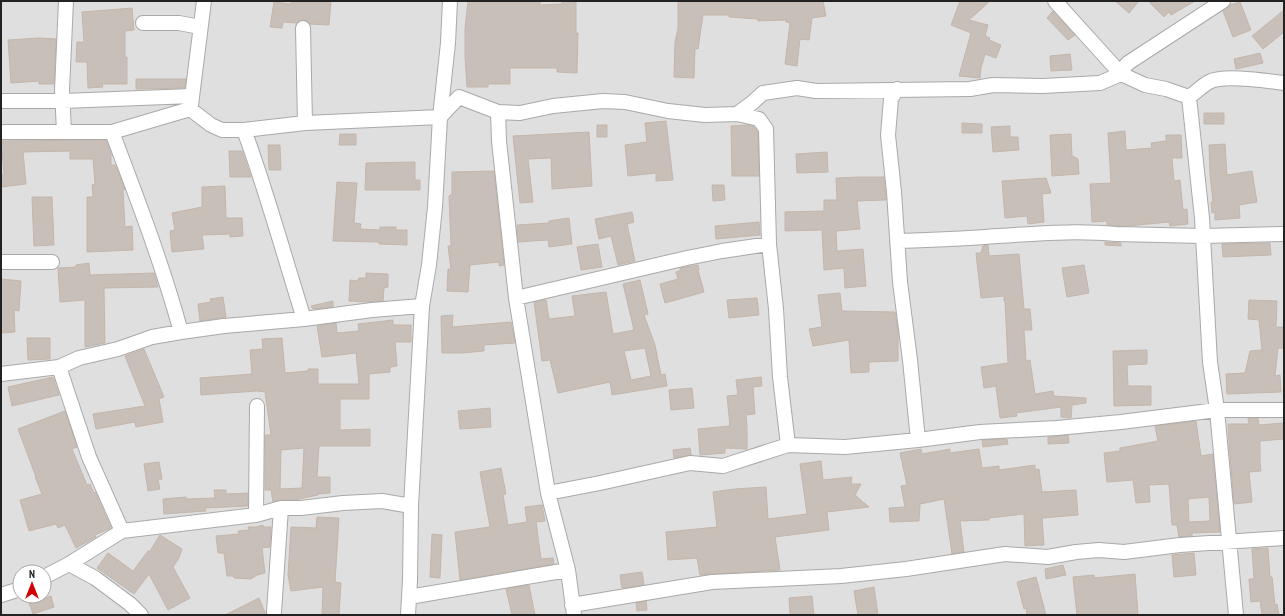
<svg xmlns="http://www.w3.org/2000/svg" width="1285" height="616" font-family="'PT Sans Narrow',sans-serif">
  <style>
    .residential { fill: #e0dfdf; fill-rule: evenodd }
    .building { fill: #c7bfb8; stroke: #c4b6ab; fill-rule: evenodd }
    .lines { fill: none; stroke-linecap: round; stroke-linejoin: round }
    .minor-casing { stroke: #a9a9a9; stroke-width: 16 }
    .minor { stroke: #fff; stroke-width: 14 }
  </style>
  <rect width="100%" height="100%" fill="#f2efe9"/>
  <path class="residential" d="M1,1H1284V615H1ZM20,572H44V596H20Z"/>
  <path class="building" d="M291,1H331L329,25L310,24L307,21L303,20L299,21L296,23L283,22L282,28L270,27L274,2L291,4Z
    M468,1H540V5L562,4V1H576V33H578L577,73L557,72V68H510V84H488V87H467L465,56V29Z
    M678,1H823L826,16L812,18L809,40L800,39L797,66L785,64L790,23L786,22V20L758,21V19L729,17V15H703L698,49L695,48L694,78L674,77L675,42L678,28Z
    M960,1H990L969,20L988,25L985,36L990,38L989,40L1001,45L996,58L985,54L981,68L980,78L959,76L971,33L951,25Z
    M1115,1H1139L1129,13Z
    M1148,1H1195L1171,15L1169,12L1164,17Z
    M1240,2L1251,30L1233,37L1223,11L1230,5Z
    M132,8L134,30L125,31V57H127V84H102L103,87L88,88L87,62H76L77,42H84L82,12Z
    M1284,10V32L1263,49L1252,36Z
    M1053,11L1075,35L1068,40L1047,18Z
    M39,38L56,39L54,84H39V81L11,83L8,40Z
    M1260,53L1263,63L1236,69L1234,59Z
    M1070,54L1072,70L1051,71L1050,56Z
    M136,79H186L185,88L136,89Z
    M1204,113H1224V124H1204Z
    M666,121L673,180L656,181V173L628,176L625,145L647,142L645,123Z
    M962,123L982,124V133H962Z
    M597,125H607V137H597Z
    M748,125L754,127L758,132L759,176H732L731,126Z
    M1010,126V137H1018L1019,150L993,152L991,127Z
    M1125,131L1126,150L1152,148L1151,143L1166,141V135H1181L1182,158H1172L1174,181L1180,180L1183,210L1187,209L1188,224L1170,226L1169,222L1127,226H1116L1107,225V221L1092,222L1090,184L1111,183L1108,133Z
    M589,132L592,186L552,189L551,158L528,159L533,202L520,203L513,136Z
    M340,134H356V145H339Z
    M1071,134L1072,156L1078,159L1079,174L1052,176L1050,135Z
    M106,140L111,153V165H115L125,189L123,190L125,227L132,226L133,250L87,252V197H93L92,185L95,184L93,159H70V151L23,152L26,184L1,187V175L4,174L2,152H1V141Z
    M1225,144L1227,175L1252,171L1257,202L1239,205L1240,218L1215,220V212L1212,213L1211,202H1213L1210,175L1209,145Z
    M268,145H280L281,170H269Z
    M229,151H242L251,177H230Z
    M827,152L828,172L797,173L796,154Z
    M415,162V180H420V190H365L366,163Z
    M494,171L504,265L499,266V262L470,265L468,292L447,291L448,269H451L448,246H451L449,196L452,194V172Z
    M860,177H884L886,200L857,201L860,229L836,231L837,251L863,249L866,286L845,288L844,268L824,270L822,230L785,231V212L824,211V200H837L836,178Z
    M1046,178L1051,193L1042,194L1044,222L1028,224L1027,216L1005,218L1002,181Z
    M337,182L357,183L354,223L361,224L360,229L380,230V227H396V230H407V245L379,244V242L333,241Z
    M712,185H724L725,200L713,201Z
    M225,186L226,218H242L243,236L230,237V234L202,235L204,249L172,252L170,231L175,230L172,213L202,207V187Z
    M32,197H52L54,245L34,246Z
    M632,212L634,222L627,224L635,261L618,265L611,236L599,239L595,219Z
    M569,218L572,244L549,247L548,240L518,242L517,225L549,223V221Z
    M759,222L760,235L716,239L715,226Z
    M1105,242L1121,243V246L1105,245Z
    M1270,243L1271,255L1223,257L1222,244Z
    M598,244L602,267L581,270L577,247Z
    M988,245L989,256L1019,254L1024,309H1030L1032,330H1024L1026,361L1030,360L1035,394L1053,391L1054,396L1086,398V403L1072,405L1071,418L1061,417V407L1016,413L1017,416L1000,418L996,386L984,388L981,367L1008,363L1005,301H1004V296L981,298L976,253H981L983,246Z
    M89,263L90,275L154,273L158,287L104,288L105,343L85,347V300L60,302L58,268L76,267V265Z
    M698,265L699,270H698L704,292L665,303L660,284L678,279L676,272L680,271V268Z
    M1084,265L1089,293L1067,297L1062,268Z
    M366,273L388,274V287L384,288L383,301L369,302L349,301L350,280L357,281L359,278H366Z
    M1,279L21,281L19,311L14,310L15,332L1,333Z
    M640,280L648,314L644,315L655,345L661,375L665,374L667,386L612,395L610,382L558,393L550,360L542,361L534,302L546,300L549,319L575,316L572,296L606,292L613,334L634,330L623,284ZM645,348L651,376L631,380L624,351Z
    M840,293L842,311L895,312L898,331V361L869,362V372L851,373L849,340L813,346L809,329L822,327L818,295Z
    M223,297L226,317L200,321L198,304L211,302L210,299Z
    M757,298L759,315L729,318L727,300Z
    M1249,300L1277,301L1276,327H1284V348H1278L1275,376L1280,375L1281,392L1227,394L1226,374L1245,373L1250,351L1262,350L1259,320L1248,319Z
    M333,301V307L313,309L311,306Z
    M453,315L452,327L511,322L515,343L484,345V351L462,353H442L441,316Z
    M393,320V325H411V342H395L397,366L390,367V372L369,374V399H340V430L370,429V446H319L317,477H330V493L318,494V495L294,500H281L273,502L271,490H265V435H271L265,392L257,391L201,395L200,378L252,374L250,350L263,349L262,339L282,338L285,373L308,371V369H318V384H359L356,353L322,357L317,326L336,323L337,333L359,331L358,324ZM304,448L302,488L280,489L281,450Z
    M27,338H50V359L28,360Z
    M144,349L164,397L159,399L163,422L136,427L135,422L96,429L93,414L145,406L125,356Z
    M1147,350V364L1127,365L1128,386H1151V405L1114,406L1113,351Z
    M53,377L59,395L12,406L8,387Z
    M761,377L762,386L753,387L755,414L746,415L747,427V449L725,448V453L700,455L698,429L730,426L727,396L738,395L736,380Z
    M692,388L694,408L671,410L669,390Z
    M490,408L491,427L460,429L458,411Z
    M65,411L77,447L72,449L87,485L90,484L94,493L95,492L111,528L95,535L96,537L76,548L65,525L58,528L56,524L29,531L20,500L42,494L35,477H36L18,429Z
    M1248,418H1258L1259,425L1284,423V439L1260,441V462L1261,471L1249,472L1252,502L1234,504L1229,443L1228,424H1249Z
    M1196,421L1201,456L1213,454L1220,532L1192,533V536L1179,537L1177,525H1172L1169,484L1149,485L1150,502L1136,503L1133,480L1107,482L1104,453L1120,451V448L1158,441L1155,426ZM1209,497L1210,521L1189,522L1188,499Z
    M1068,435L1069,443L1048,444V437Z
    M1007,439L1008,444L983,447L982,440Z
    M690,448L691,455L674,458L673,450Z
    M921,449L922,454L950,449V453L979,449L982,468L999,466V470L1035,465V470L1039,469L1042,492L1076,490L1078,515L1042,518L1044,545L1025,546L1024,514L989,518V520L960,521L964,552L952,554L944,499L920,504L919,521L890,522L889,508L905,507L901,486L907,485L900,453Z
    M821,461L823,480L852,477L851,484H861L855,495L869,507L827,512L829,530L775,537L780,570L712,574L700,575L697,558L668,560L666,532L717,527L713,492L734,489L766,487L768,519L807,514L800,464Z
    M159,462L162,479L158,480L160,489L148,491L144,464Z
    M501,468L506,494L503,495L508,525L527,522L525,507L542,505L545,521L536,522L541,559L553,558L554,564L460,580L455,532L490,527L480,472Z
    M214,490H226V494L248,493V506L205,508L206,511L164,514L163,499L186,497L187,499L215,498Z
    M317,517L339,518L335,582L341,583L339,615H322L323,587L291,591L288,575L291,527L316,528Z
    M263,525V527H271L270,547L262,548L265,573L257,575L251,579L234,578L233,576H227L224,553H218L216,536L239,534L238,531L249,530L248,527H256Z
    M432,534L442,535L440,578L430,577Z
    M160,535L182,549L179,558L173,567L190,598L168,610L149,574L134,594L97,568L108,553L133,571L148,551H150Z
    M1268,548L1270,577H1272L1275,605L1277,604L1279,615H1262L1260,601L1251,602L1249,579H1254L1252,549Z
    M1194,553L1196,575L1174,577L1172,555Z
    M1063,565L1066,575L1046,579L1045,569Z
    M642,572L644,585L622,588L620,575Z
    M1135,574L1138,615H1077L1073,577L1094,575V578Z
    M1036,577L1046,615H1027L1026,608L1024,609L1017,582Z
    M529,585L535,615H512L506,589Z
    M874,587L878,615H858L854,591Z
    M51,596L54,607L33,614L29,603Z
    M812,596L814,615H790L789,598Z
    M259,598L266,615H225Z
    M646,601L647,610L637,611L636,603Z"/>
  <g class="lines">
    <defs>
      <path id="minor" d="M1055,1L1121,74L1122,70L1128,63L1223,1
        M143,23H179L200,27
        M303,28L305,123
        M897,89L891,99L888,135L894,192L900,282L910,360L918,440
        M1189,97L1202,218L1210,362L1217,410L1236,615
        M1189,97C1196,92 1202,86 1209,82C1223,74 1267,81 1284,83
        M1,101H63L192,96
        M191,105L204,1
        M498,112L520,113L553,106L603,101L625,102L668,111L705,115L737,114L759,119L766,129L769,244L776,309L780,377L788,445
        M737,114L752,103L763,93L797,88L816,91L970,89L993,85L1043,86L1100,83L1121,74L1145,85L1166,89L1189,97
        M244,130C267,192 284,256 304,319
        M1,132H112L190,109L211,125L222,130H244L305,123L440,117L459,97L498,112L499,141L516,298L548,493L568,570L574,615
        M64,132L62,90L66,1
        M112,132C137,198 162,263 181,332
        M897,241C926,240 956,239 985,237C1028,234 1073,230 1116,234L1203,236L1284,234
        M1,262H52
        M516,298L687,258L722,251L769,244
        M59,367L89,457L122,531
        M1,374L59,367L79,358L118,349L152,337L181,332L224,326L304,319L372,310L422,306
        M548,493L600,483L690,463L723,466L788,445L845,447L918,440L980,432L1057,428L1121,422L1217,410H1284
        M256,515L257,406
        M69,564L122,531L256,515L281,508H301L343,503L382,501L411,506
        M44,577L69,564L95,578L130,604L141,615
        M1,595L20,589
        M409,597L568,570
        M572,605L712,582L841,576L906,569L1005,554L1048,557L1076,552L1099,550L1124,552L1180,545L1284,538
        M274,612L281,508
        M408,615L410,580L411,506L422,306L429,265L435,207L440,117L448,43L450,1"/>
    </defs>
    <use href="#minor" class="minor-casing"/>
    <use href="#minor" class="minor"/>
  </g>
  <rect width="1285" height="616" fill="none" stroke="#222222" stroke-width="4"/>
  <g transform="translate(32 584)"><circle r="19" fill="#ffffff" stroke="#a7a7a7"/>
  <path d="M0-3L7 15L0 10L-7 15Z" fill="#d40000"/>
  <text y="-6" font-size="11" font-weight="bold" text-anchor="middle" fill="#222222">N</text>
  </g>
</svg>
